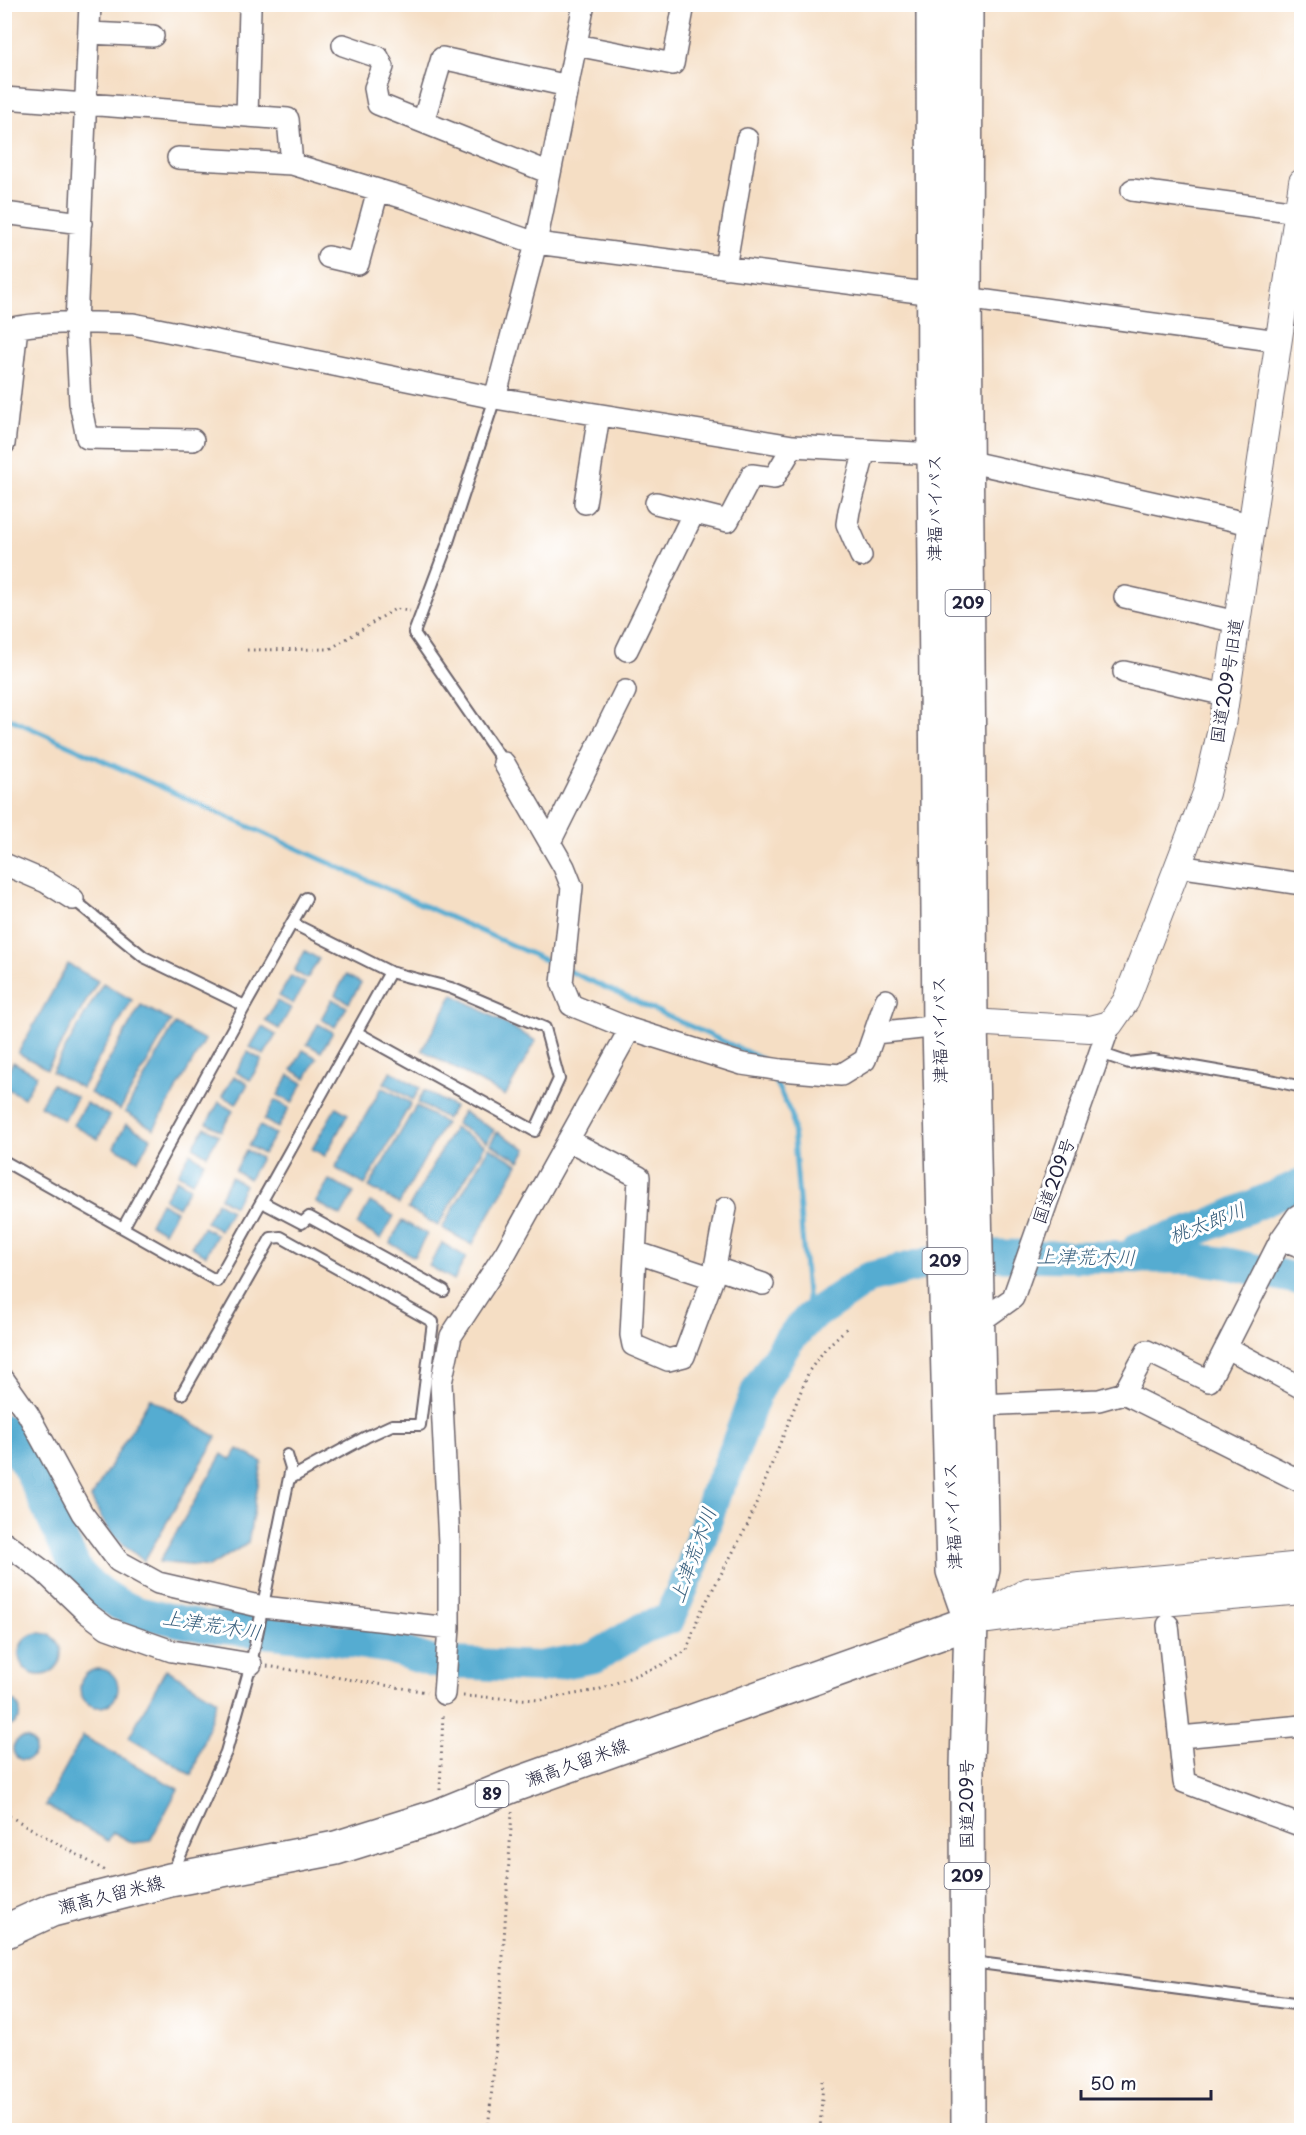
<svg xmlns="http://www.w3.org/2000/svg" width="1306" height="2135" font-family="'Playpen Sans','Klee One',sans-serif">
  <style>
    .water { fill: #55acd1; stroke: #3c6786; stroke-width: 1.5 }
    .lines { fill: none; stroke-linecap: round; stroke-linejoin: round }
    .stream { stroke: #55acd1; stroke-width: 5 }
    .river { stroke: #55acd1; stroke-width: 32 }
    .service-casing { stroke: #6c646b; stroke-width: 14 }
    .minor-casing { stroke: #6c646b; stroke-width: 24 }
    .tertiary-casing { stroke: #6c646b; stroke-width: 28 }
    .primary-casing { stroke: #6c646b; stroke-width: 36 }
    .trunk-casing { stroke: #6c646b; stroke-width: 36 }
    .path { stroke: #6c646b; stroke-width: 3; stroke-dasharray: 1.5 4.5; stroke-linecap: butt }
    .service { stroke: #fff; stroke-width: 10 }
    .minor { stroke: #fff; stroke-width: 21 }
    .tertiary { stroke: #fff; stroke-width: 26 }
    .primary { stroke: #fff; stroke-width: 33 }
    .trunk { stroke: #fff; stroke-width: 33 }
    .labels { text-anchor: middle; stroke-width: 6; stroke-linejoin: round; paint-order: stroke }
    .shield { fill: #fff; stroke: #646476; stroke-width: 1.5 }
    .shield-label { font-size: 16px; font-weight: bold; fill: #22223b }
    .street-label { font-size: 18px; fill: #22223b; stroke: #fff }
    .water-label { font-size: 20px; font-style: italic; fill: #39607e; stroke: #fff }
  </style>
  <rect width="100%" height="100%" fill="#fff"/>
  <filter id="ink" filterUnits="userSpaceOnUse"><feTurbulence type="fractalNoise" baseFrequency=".0167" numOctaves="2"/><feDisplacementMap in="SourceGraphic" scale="12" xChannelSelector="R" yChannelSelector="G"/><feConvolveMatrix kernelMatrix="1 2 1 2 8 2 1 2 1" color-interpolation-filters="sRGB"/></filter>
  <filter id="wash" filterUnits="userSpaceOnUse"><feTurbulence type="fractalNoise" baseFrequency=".008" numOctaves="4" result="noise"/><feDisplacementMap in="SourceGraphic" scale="24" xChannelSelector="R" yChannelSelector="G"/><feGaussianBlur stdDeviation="1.35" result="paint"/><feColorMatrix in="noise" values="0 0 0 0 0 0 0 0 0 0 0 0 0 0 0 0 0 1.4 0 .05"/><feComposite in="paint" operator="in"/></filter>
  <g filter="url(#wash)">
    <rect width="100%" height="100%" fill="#f5dec4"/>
    <path class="water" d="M305,951L319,959L307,979L294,971Z
      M68,964L98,981L47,1069L18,1053Z
      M346,975L361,983L349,1003L335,995Z
      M291,976L305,983L293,1004L279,996Z
      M103,983L132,1000L82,1088L52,1072Z
      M453,994L536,1041L505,1096L422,1050Z
      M332,999L347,1007L335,1027L321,1019Z
      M277,1001L291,1008L279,1029L265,1021Z
      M141,1005L171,1021L120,1110L90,1093Z
      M175,1024L205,1040L154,1129L125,1112Z
      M318,1024L333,1032L321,1052L307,1044Z
      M262,1027L276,1035L264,1055L250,1047Z
      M303,1050L317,1058L306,1078L292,1070Z
      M248,1052L262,1060L250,1080L236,1072Z
      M13,1062L37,1075L24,1098L5,1087V1076Z
      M391,1071L420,1088L413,1100L384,1083Z
      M289,1075L303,1083L292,1103L278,1095Z
      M234,1076L248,1084L236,1104L222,1096Z
      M52,1084L77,1097L64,1120L40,1106Z
      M382,1087L411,1103L365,1185L335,1168Z
      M424,1090L454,1107L447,1119L418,1103Z
      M275,1100L289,1108L278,1128L264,1120Z
      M219,1102L233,1111L221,1131L207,1123Z
      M86,1103L110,1116L98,1139L73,1125Z
      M416,1106L445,1123L399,1204L369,1187Z
      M336,1107L348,1114L325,1156L312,1149Z
      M463,1112L494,1130L487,1142L456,1124Z
      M126,1124L151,1138L138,1160L114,1147Z
      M260,1126L275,1134L263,1154L249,1146Z
      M205,1127L219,1135L207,1155L193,1147Z
      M454,1128L485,1145L438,1226L408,1209Z
      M497,1132L527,1149L520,1161L490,1144Z
      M489,1147L518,1164L472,1245L442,1228Z
      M246,1150L261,1158L249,1179L235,1171Z
      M190,1153L204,1162L192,1182L178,1174Z
      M231,1177L245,1185L234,1206L220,1198Z
      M176,1179L190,1187L178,1207L164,1199Z
      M329,1180L354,1193L341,1216L316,1202Z
      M217,1202L231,1210L220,1230L206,1222Z
      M370,1202L394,1216L381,1239L357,1225Z
      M161,1203L176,1211L164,1232L150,1224Z
      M402,1221L427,1234L414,1257L390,1243Z
      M203,1227L217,1235L206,1255L191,1247Z
      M442,1243L466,1257L454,1280L429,1266Z
      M150,1398L217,1437L144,1561L117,1539L106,1526L91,1498Z
      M238,1449L262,1462L248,1543L209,1567L159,1562L222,1454L231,1460Z
      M19 1654a21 21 0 1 1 42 0a21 21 0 1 1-42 0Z
      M80 1688a19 19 0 1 1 38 0a19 19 0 1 1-38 0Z
      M166,1669L217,1700L192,1775L129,1737Z
      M5,1699L16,1702L20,1710L19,1719L13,1725L5,1727Z
      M83,1736L178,1789L150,1841L133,1843L113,1832L108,1841L45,1805Z
      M13 1749a11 11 0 1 1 22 0a11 11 0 1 1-22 0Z"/>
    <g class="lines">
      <path class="stream" d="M4,716L558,966
        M569,971L760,1058
        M772,1075L792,1116L809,1318"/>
      <path class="river" d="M1138,1248L1202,1228L1302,1184
        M4,1430L28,1467L77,1571L91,1586L120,1605L140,1613L203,1626L331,1639L390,1648L433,1662L539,1667L595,1657L643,1628L669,1619L690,1572L716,1491L725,1475L757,1390L788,1341L809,1318L868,1278L961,1255L1189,1258L1226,1263L1302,1280"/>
    </g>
  </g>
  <g filter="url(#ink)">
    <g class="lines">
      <defs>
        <path id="service" d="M495,398L447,545L414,633L504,763
          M73,899L144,957L245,1006L123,1228
          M292,923L390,972L451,988L545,1028L559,1079L535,1131L356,1032
          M245,1006L306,898
          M1100,1053L1129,1063L1153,1060L1275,1081L1302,1087
          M4,1161L217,1281L390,972
          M262,1202L302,1223L309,1217L444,1291
          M182,1394L271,1238L281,1237L433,1322L420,1425H392L366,1437L289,1479
          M172,1874L226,1752L251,1664L291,1468L287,1455
          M972,1962L1302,2005"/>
        <path id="minor" d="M90,4L76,323L80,403L87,438L193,440
          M89,33L153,36
          M343,45L378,57L383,67L375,88L378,104L550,173
          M576,45L673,64L684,4
          M4,98L288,119L292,164L408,199L536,243L934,294
          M247,116L250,9
          M423,122L442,58L568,86
          M178,158L292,164
          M1132,190L1297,212
          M4,213L81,223
          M328,257L358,264L378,190
          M725,268L747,139
          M965,298L1279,341
          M4,330C46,320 91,323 133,324L495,398L793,446L934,454L1251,524
          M495,398L536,243L584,4
          M4,444L17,327
          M585,503L599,415
          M656,503L728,521L752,475L774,478L793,446
          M861,556L847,524L849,511L865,450
          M1125,597L1237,622
          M627,650L694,512
          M1124,672L1226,695
          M504,763L564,867L572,887L562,983L571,1005L630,1029L742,1064L781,1070L841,1075L865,1060L886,1000
          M550,842L625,691
          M4,864L46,882L73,899
          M1177,866L1302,884
          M875,1033L949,1025
          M568,1140L639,1177L631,1335L633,1345L668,1360L684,1356L713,1278L635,1252
          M1302,1213L1297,1216L1281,1239L1302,1247
          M715,1268L763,1284
          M713,1278L726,1208
          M978,1323L1013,1298L1110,1024
          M1226,1347L1302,1388
          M4,1380L28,1414L82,1513L118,1561L158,1583L263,1607L449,1628V1543L441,1383L451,1336L506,1252L630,1029
          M1124,1393L1147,1351L1209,1381L1281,1239
          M980,1405L1099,1400L1124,1393L1302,1482
          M4,1542L43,1571L87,1613L107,1628L172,1651L251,1664
          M1168,1625L1184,1782L1302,1826
          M444,1694L449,1628
          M1180,1737L1302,1726"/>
        <path id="tertiary" d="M971,1022L1090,1029L1110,1024L1126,1001L1206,793L1222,725L1302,182
          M988,1620L1034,1614L1302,1591
          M971,1622L1028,1591L1302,1565"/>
        <path id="primary" d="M4,1932L52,1910L170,1880L336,1848L438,1816L514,1785L971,1622"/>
        <path id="trunk" d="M933,4L934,454L939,1027L953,1571L971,1622
          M966,4L965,298L971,1022L983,1569L971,1622L967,1766L968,2130"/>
      </defs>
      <use href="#service" class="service-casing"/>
      <use href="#minor" class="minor-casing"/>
      <use href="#tertiary" class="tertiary-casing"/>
      <use href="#primary" class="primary-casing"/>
      <use href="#trunk" class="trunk-casing"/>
      <path class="path" d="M247,650L330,649L395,609L410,611
        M267,1666L427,1692
        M463,1696L539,1700L598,1690L667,1663L687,1650L699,1615L747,1526L809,1371L826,1348L848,1327
        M440,1790L443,1713
        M4,1813L104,1870
        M488,2130L500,2004L512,1812
        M820,2130L823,2081"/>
      <use href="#service" class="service"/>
      <use href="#minor" class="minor"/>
      <use href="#tertiary" class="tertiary"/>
      <use href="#primary" class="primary"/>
      <use href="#trunk" class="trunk"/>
    </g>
  </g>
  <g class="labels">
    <g class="shield">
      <rect x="945.5" y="590" width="45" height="26" rx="4.5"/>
      <rect x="922.5" y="1248" width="45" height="26" rx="4.5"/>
      <rect x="475.5" y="1781" width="33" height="26" rx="4.5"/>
      <rect x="944.5" y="1863" width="45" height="26" rx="4.5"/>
    </g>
    <g class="shield-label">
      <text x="968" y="609">209</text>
      <text x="945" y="1267">209</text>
      <text x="492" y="1800">89</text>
      <text x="967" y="1882">209</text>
    </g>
    <g class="street-label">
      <text transform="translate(935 508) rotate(-90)" y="6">津福バイパス</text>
      <text transform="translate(1227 681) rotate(-81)" y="6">国道209号旧道</text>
      <text transform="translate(940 1030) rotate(-91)" y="6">津福バイパス</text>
      <text transform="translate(1054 1181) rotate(-70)" y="6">国道209号</text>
      <text transform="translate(953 1516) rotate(-93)" y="6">津福バイパス</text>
      <text transform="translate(577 1763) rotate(-20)" y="6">瀬高久留米線</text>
      <text transform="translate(967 1804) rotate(-90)" y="6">国道209号</text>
      <text transform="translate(111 1895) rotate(-14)" y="6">瀬高久留米線</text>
    </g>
    <g class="water-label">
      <text transform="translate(1207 1223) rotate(-21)" y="7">桃太郎川</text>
      <text transform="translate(1086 1257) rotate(1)" y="7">上津荒木川</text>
      <text transform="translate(693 1555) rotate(-70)" y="7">上津荒木川</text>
      <text transform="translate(212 1625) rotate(9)" y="7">上津荒木川</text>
    </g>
  </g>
  <rect width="1306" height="2135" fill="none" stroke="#fff" stroke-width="24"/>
  <path d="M1081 2090v9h130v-9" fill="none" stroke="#22223b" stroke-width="3"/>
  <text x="1090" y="2090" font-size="18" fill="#22223b" stroke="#ffffff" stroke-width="4.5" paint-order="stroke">50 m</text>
</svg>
